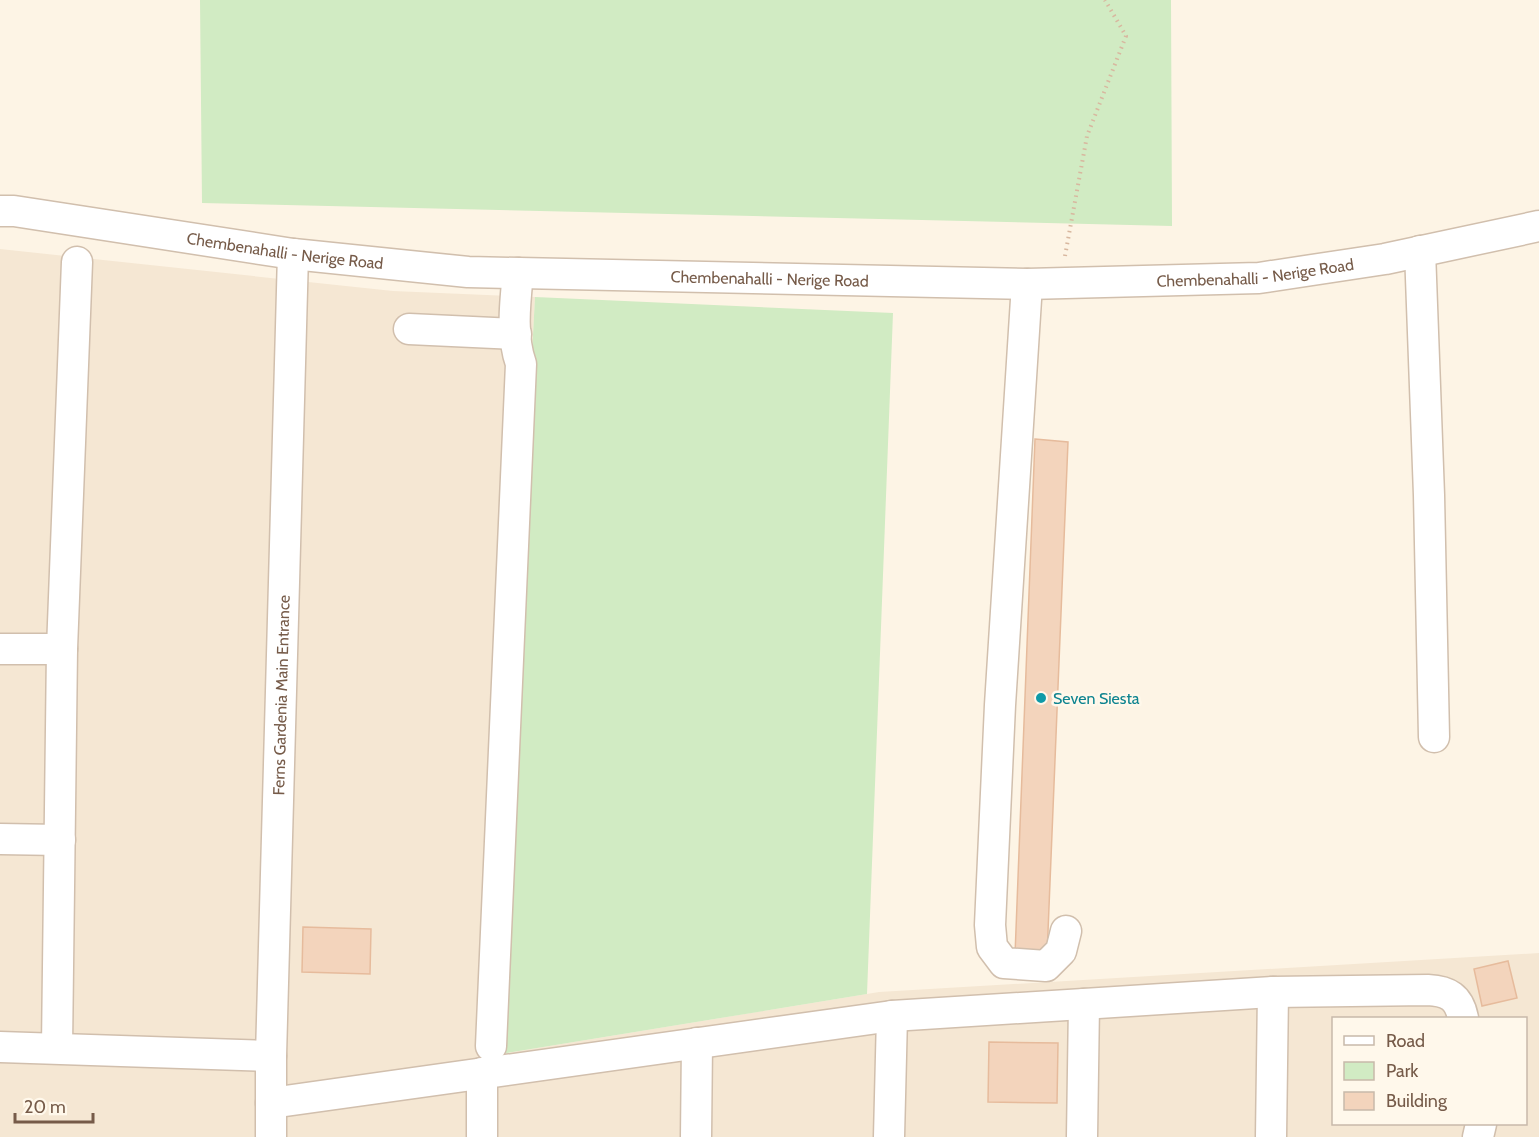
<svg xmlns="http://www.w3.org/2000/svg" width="1539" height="1137" font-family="Cabin,sans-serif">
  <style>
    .residential { fill: #f5e7d3; fill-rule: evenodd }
    .green { fill: #d1ebc3 }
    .building { fill: #f3d4bc; stroke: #e6bb9c; stroke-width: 1.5 }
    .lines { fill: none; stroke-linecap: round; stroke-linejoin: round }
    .minor-casing { stroke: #d1bfad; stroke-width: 33 }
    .path { stroke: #d8b79f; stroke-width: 4; stroke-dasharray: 1.5 4.5; stroke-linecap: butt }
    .minor { stroke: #fff; stroke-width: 30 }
    .culture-dot { fill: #0f9aa8; stroke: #fff8eb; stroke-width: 2 }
    .labels { text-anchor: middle; stroke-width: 5; stroke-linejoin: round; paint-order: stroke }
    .street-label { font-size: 16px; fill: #765b49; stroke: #fff8eb }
    .culture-label { font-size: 16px; fill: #0d838f; stroke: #fff8eb; text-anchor: start }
  </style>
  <rect width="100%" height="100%" fill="#fdf4e5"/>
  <path class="residential" d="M0,249L393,291L535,297L495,1055L879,992L1539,953V1137H0ZM1334,1018H1526V1124H1334Z"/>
  <path class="green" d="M200,0H1171L1172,226L202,203Z
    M535,297L893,313L867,994L495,1055Z"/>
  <path class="building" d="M1035,439L1068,442L1047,956L1015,955Z
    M303,927L371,929L370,974L302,972Z
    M1508,961L1517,998L1482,1006L1474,969Z
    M989,1042L1058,1043L1057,1103L988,1102Z"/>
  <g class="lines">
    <defs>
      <g id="minor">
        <path id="s1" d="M0,211H14L293,254L468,272L1027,284L1259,278L1385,259L1539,226"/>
        <path d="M1420,251L1429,495L1434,737"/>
        <path d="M1027,284L1000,705L990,925L992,947L1004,963L1046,966L1061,951L1066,931"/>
        <path d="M409,329L516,334"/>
        <path d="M0,649H62"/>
        <path d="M0,839L60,840"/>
        <path d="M491,1046L521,364C511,336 515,303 518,273"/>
        <path d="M0,1047L271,1056"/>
        <path d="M57,1047L62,649L77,262"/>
        <path d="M271,1103L892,1016L1273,992L1428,990C1448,991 1459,997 1463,1018"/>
        <path id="s2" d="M271,1137V1056L293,254"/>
        <path d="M482,1137V1073"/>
        <path d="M696,1137L697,1043"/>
        <path d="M889,1137L892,1016"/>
        <path d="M1082,1137L1084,1004"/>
        <path d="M1271,1137L1273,992"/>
        <path d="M1478,1137L1481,1124"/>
      </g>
    </defs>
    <use href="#minor" class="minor-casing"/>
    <path class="path" d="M1065,256L1087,136L1126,36L1105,0"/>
    <use href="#minor" class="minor"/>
  </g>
  <circle class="culture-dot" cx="1041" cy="698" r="6"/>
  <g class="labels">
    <g class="street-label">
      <text dy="6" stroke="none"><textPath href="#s1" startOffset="288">Chembenahalli - Nerige Road</textPath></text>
      <text dy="6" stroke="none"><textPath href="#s1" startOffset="1260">Chembenahalli - Nerige Road</textPath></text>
      <text dy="6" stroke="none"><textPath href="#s1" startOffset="774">Chembenahalli - Nerige Road</textPath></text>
      <text dy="6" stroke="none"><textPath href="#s2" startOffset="442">Ferns Gardenia Main Entrance</textPath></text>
    </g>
    <g class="culture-label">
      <text x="1053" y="704">Seven Siesta</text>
    </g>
  </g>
  <rect x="1332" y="1017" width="195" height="108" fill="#fff8eb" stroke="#c8b9aa" stroke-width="1.5"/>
  <rect x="1344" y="1036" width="30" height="9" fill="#ffffff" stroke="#c8b9aa" stroke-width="1.5"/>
  <text x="1386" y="1047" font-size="18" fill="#765b49">Road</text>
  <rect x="1344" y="1062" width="30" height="18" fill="#d1ebc3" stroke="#c8b9aa" stroke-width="1.5"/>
  <text x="1386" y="1077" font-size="18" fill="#765b49">Park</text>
  <rect x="1344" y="1092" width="30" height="18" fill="#f3d4bc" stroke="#c8b9aa" stroke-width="1.5"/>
  <text x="1386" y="1107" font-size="18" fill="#765b49">Building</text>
  <path d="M15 1113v9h78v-9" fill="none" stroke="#765b49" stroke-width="3"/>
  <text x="24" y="1113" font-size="18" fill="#765b49" stroke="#fff8eb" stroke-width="4.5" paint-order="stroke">20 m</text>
</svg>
